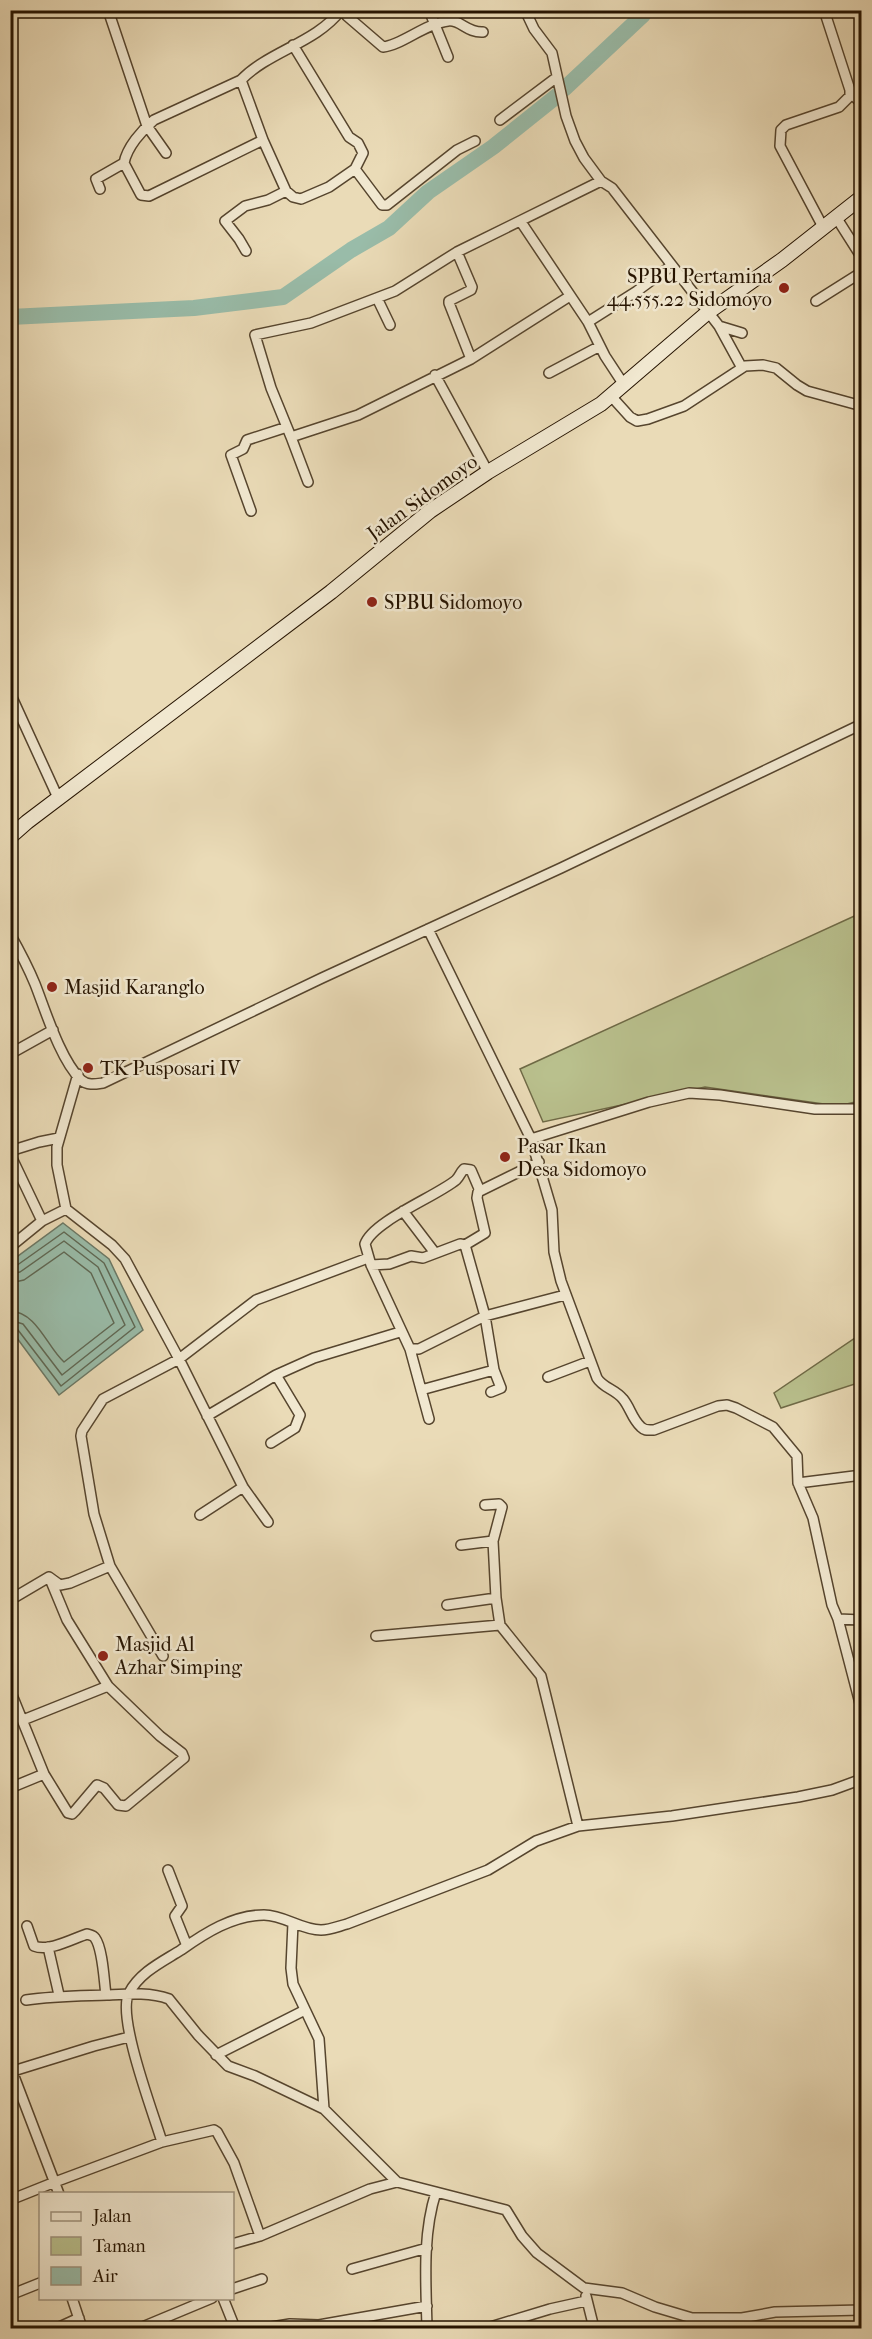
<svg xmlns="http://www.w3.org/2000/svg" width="872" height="2339" font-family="'IM FELL French Canon',serif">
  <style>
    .green { fill: #b9c08d; stroke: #6f6a46; stroke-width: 1.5 }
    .water { fill: #99bca9; stroke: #6b7865; stroke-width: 1.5 }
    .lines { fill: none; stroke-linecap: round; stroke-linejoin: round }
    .shore { stroke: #5f6854; stroke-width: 1.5 }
    .river { stroke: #99bca9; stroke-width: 16 }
    .minor-casing { stroke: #56452e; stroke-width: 12 }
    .secondary-casing { stroke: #251300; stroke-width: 16 }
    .minor { stroke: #f1e8d0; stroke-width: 9 }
    .secondary { stroke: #f1e8d0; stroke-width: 14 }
    .poi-dot { fill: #8f2418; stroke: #f1e8d0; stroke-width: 2 }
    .labels { text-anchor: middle; stroke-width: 5; stroke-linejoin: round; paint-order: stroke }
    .poi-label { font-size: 20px; fill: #251300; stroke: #f1e8d0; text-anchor: start }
    .street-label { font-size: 20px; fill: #251300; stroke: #f1e8d0 }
  </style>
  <rect width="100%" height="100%" fill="#eadbb7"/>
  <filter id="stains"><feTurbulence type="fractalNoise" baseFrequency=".00333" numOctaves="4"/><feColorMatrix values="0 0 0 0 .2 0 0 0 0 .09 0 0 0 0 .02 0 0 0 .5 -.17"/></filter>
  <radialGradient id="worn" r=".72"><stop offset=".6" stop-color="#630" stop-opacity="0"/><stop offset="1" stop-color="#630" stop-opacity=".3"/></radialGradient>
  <path class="green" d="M861,913V1106L860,1101L838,1106L705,1087L543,1122L520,1069Z
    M861,1334V1382L781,1408L774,1393Z"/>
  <path class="water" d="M63,1223L109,1259L143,1330L59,1395L11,1330L10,1262Z"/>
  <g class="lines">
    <path class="shore" d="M10,1267L16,1266L64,1232L104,1263L135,1327L61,1386L18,1330L10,1327
      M10,1274L20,1272L64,1241L98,1267L125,1325L62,1375L23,1324L10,1320
      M10,1283L24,1280L64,1252L91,1273L114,1323L64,1362C47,1347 37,1312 10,1311"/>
    <path class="river" d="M564,89L643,15L644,10
      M10,317L194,308L283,297L351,250L389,228L428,192L493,147L558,95"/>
    <defs>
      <path id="minor" d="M108,10L147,126L166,153
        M344,10L347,16L383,47C402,45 424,24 448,21C460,19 467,33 483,32
        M429,10L448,57
        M525,10L534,29L552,53L566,116L575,141L584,158L601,181L612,188L719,326L742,333
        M241,80L263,140L149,196L141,195L124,163C127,147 142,130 154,120L241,80C269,51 316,43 341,10
        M850,92L862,104
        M500,120L557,77
        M355,169L382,205H387L457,150L475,141
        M100,189L96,179L124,163
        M286,191L293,197L301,199L329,187L355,169L363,153L358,143L349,137L293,45
        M836,217L862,258
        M521,222L588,322L605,356L624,385
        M823,227L780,146L781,130L786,125L839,107L850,96V90L824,10
        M246,251L239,239L225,221L245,206L268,200L286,191L263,140
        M457,252L472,287L471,290L449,301V303L471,359
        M570,296L471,359L358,415L291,437L271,388L255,335L311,323L395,291L457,252L601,181
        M377,298L390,325
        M816,301L862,272
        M588,322L637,291L671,266
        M719,326L742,368
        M549,373L600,346
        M435,375L488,472
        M611,396L630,417L637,421L648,419L684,406L745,366L763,365L776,368L797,385L807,391L862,406
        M291,437L308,482
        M251,511L231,455L243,449L247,440L287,427
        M10,693L59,800
        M428,929L531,1139L552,1210L554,1252L561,1281L597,1378C603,1388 615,1389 623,1399C630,1407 632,1419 641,1427C645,1431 648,1430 654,1430L718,1406L727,1405L736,1408L773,1427L797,1456L798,1483L813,1518L832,1605L838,1619L862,1711
        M10,934C19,950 28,967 35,984C46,1012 60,1059 81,1080C88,1086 96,1084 103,1083L322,978L561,868L862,724
        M10,1054L53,1030
        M78,1074L57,1147V1165L66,1209L112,1245L125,1259L179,1359L243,1487L268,1522
        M531,1139L649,1102L689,1093L720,1095L815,1109H862
        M10,1151L39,1142L59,1138
        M10,1154L42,1221
        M403,1211L435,1253
        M465,1245L485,1233L477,1198L478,1192L539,1162
        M10,1247L42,1221L66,1209
        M371,1265L389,1264L411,1256L423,1258L460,1244L465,1245L485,1316L494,1370L501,1388L491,1392
        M410,1349H419L485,1316L565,1295
        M548,1377L590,1361
        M421,1390L494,1370
        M207,1416L276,1375L314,1358L400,1332
        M429,1419L410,1349L371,1265L365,1244C373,1221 437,1196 456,1180C460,1176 460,1173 464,1169L471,1170L480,1191
        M271,1443L295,1428L300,1415L276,1375
        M798,1483L862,1475
        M485,1505L499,1504L502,1507L493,1541L496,1598L500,1625L541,1676L578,1826
        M200,1515L243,1487
        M461,1545L493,1541
        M110,1566L163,1656
        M49,1577L60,1585L70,1583L110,1566L94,1514L81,1436L82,1431L103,1399L179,1359L256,1300L368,1258
        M10,1600L49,1577
        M447,1605L496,1598
        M838,1619L862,1620
        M376,1636L500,1625
        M10,1690L44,1774L68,1813L72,1814L75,1811L97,1785L104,1788L118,1805L126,1806L184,1758L182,1753L160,1736L108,1686L67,1620L50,1579
        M23,1720L108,1686
        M10,1788L44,1774
        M168,1870L182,1906L175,1916L187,1946
        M293,1923L291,1968L293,1984L319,2039L324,2109
        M27,1926L34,1946C49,1952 72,1939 87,1934C90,1935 93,1935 95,1938C103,1949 104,1981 106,1995
        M48,1947L59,1995
        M26,2000C54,1996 80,1996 107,1995C127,1994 150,1992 169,1999L198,2035L228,2066L255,2076L324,2109L397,2182
        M216,2055L305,2010
        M12,2071L59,2194
        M10,2072L94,2046L129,2037
        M162,2142C154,2115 116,2016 129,1993C140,1972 162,1962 181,1950C205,1933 233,1915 264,1915C284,1915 301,1930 321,1930C330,1930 339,1926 347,1924L488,1870L536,1841L578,1826L672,1816L798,1797L832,1790L862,1779
        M10,2200L55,2182L162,2142L214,2130L217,2132L234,2163L260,2236
        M232,2244L260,2236L370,2189L397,2182L506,2210L522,2236L537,2253L584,2288L622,2293L655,2307L692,2318H742L775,2312L862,2310
        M352,2269L427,2248
        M232,2289L262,2279
        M10,2295L40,2283
        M586,2296L594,2328
        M72,2298L82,2328
        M223,2298L235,2328
        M57,2328L79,2318
        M140,2328L212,2298
        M265,2328L290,2324L319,2325L427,2306
        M427,2328C426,2283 422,2236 436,2192
        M487,2328L550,2309L586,2301"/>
      <path id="secondary" d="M10,837L27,822L331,592L430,511L488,472L601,404L707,313L782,260L862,197"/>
    </defs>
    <use href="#minor" class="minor-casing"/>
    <use href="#secondary" class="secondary-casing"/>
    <use href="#minor" class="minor"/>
    <use href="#secondary" class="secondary"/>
  </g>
  <g class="poi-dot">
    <circle cx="784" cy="288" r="6"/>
    <circle cx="372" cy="602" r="6"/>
    <circle cx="52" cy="987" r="6"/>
    <circle cx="88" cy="1068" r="6"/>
    <circle cx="505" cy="1157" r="6"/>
    <circle cx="103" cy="1656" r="6"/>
  </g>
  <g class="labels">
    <g class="poi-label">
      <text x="772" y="283" text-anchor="end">SPBU Pertamina<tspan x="772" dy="23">44.555.22 Sidomoyo</tspan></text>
      <text x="384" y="609">SPBU Sidomoyo</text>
      <text x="64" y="994">Masjid Karanglo</text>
      <text x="100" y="1075">TK Pusposari IV</text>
      <text x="517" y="1153">Pasar Ikan<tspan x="517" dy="23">Desa Sidomoyo</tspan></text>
      <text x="115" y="1651">Masjid Al<tspan x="115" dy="23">Azhar Simping</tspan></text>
    </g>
    <g class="street-label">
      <text transform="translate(422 497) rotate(-36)" y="7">Jalan Sidomoyo</text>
    </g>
  </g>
  <rect width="872" height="2339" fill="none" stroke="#eadbb7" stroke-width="36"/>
  <rect x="12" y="12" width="848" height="2315" fill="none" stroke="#251300" stroke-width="3"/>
  <rect x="18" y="18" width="836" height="2303" fill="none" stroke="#251300" stroke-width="1.5"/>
  <rect x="39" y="2192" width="195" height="108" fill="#f1e8d0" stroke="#9f937d" stroke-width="1.5"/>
  <rect x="51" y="2212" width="30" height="9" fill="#f1e8d0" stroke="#9f937d" stroke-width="1.5"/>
  <text x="93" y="2222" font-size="18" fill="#251300">Jalan</text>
  <rect x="51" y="2237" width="30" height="18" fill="#b9c08d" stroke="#9f937d" stroke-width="1.5"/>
  <text x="93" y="2252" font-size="18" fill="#251300">Taman</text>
  <rect x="51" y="2267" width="30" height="18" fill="#99bca9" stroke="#9f937d" stroke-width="1.5"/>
  <text x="93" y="2282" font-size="18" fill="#251300">Air</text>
  <rect width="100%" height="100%" filter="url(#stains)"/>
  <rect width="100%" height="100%" fill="url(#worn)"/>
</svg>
